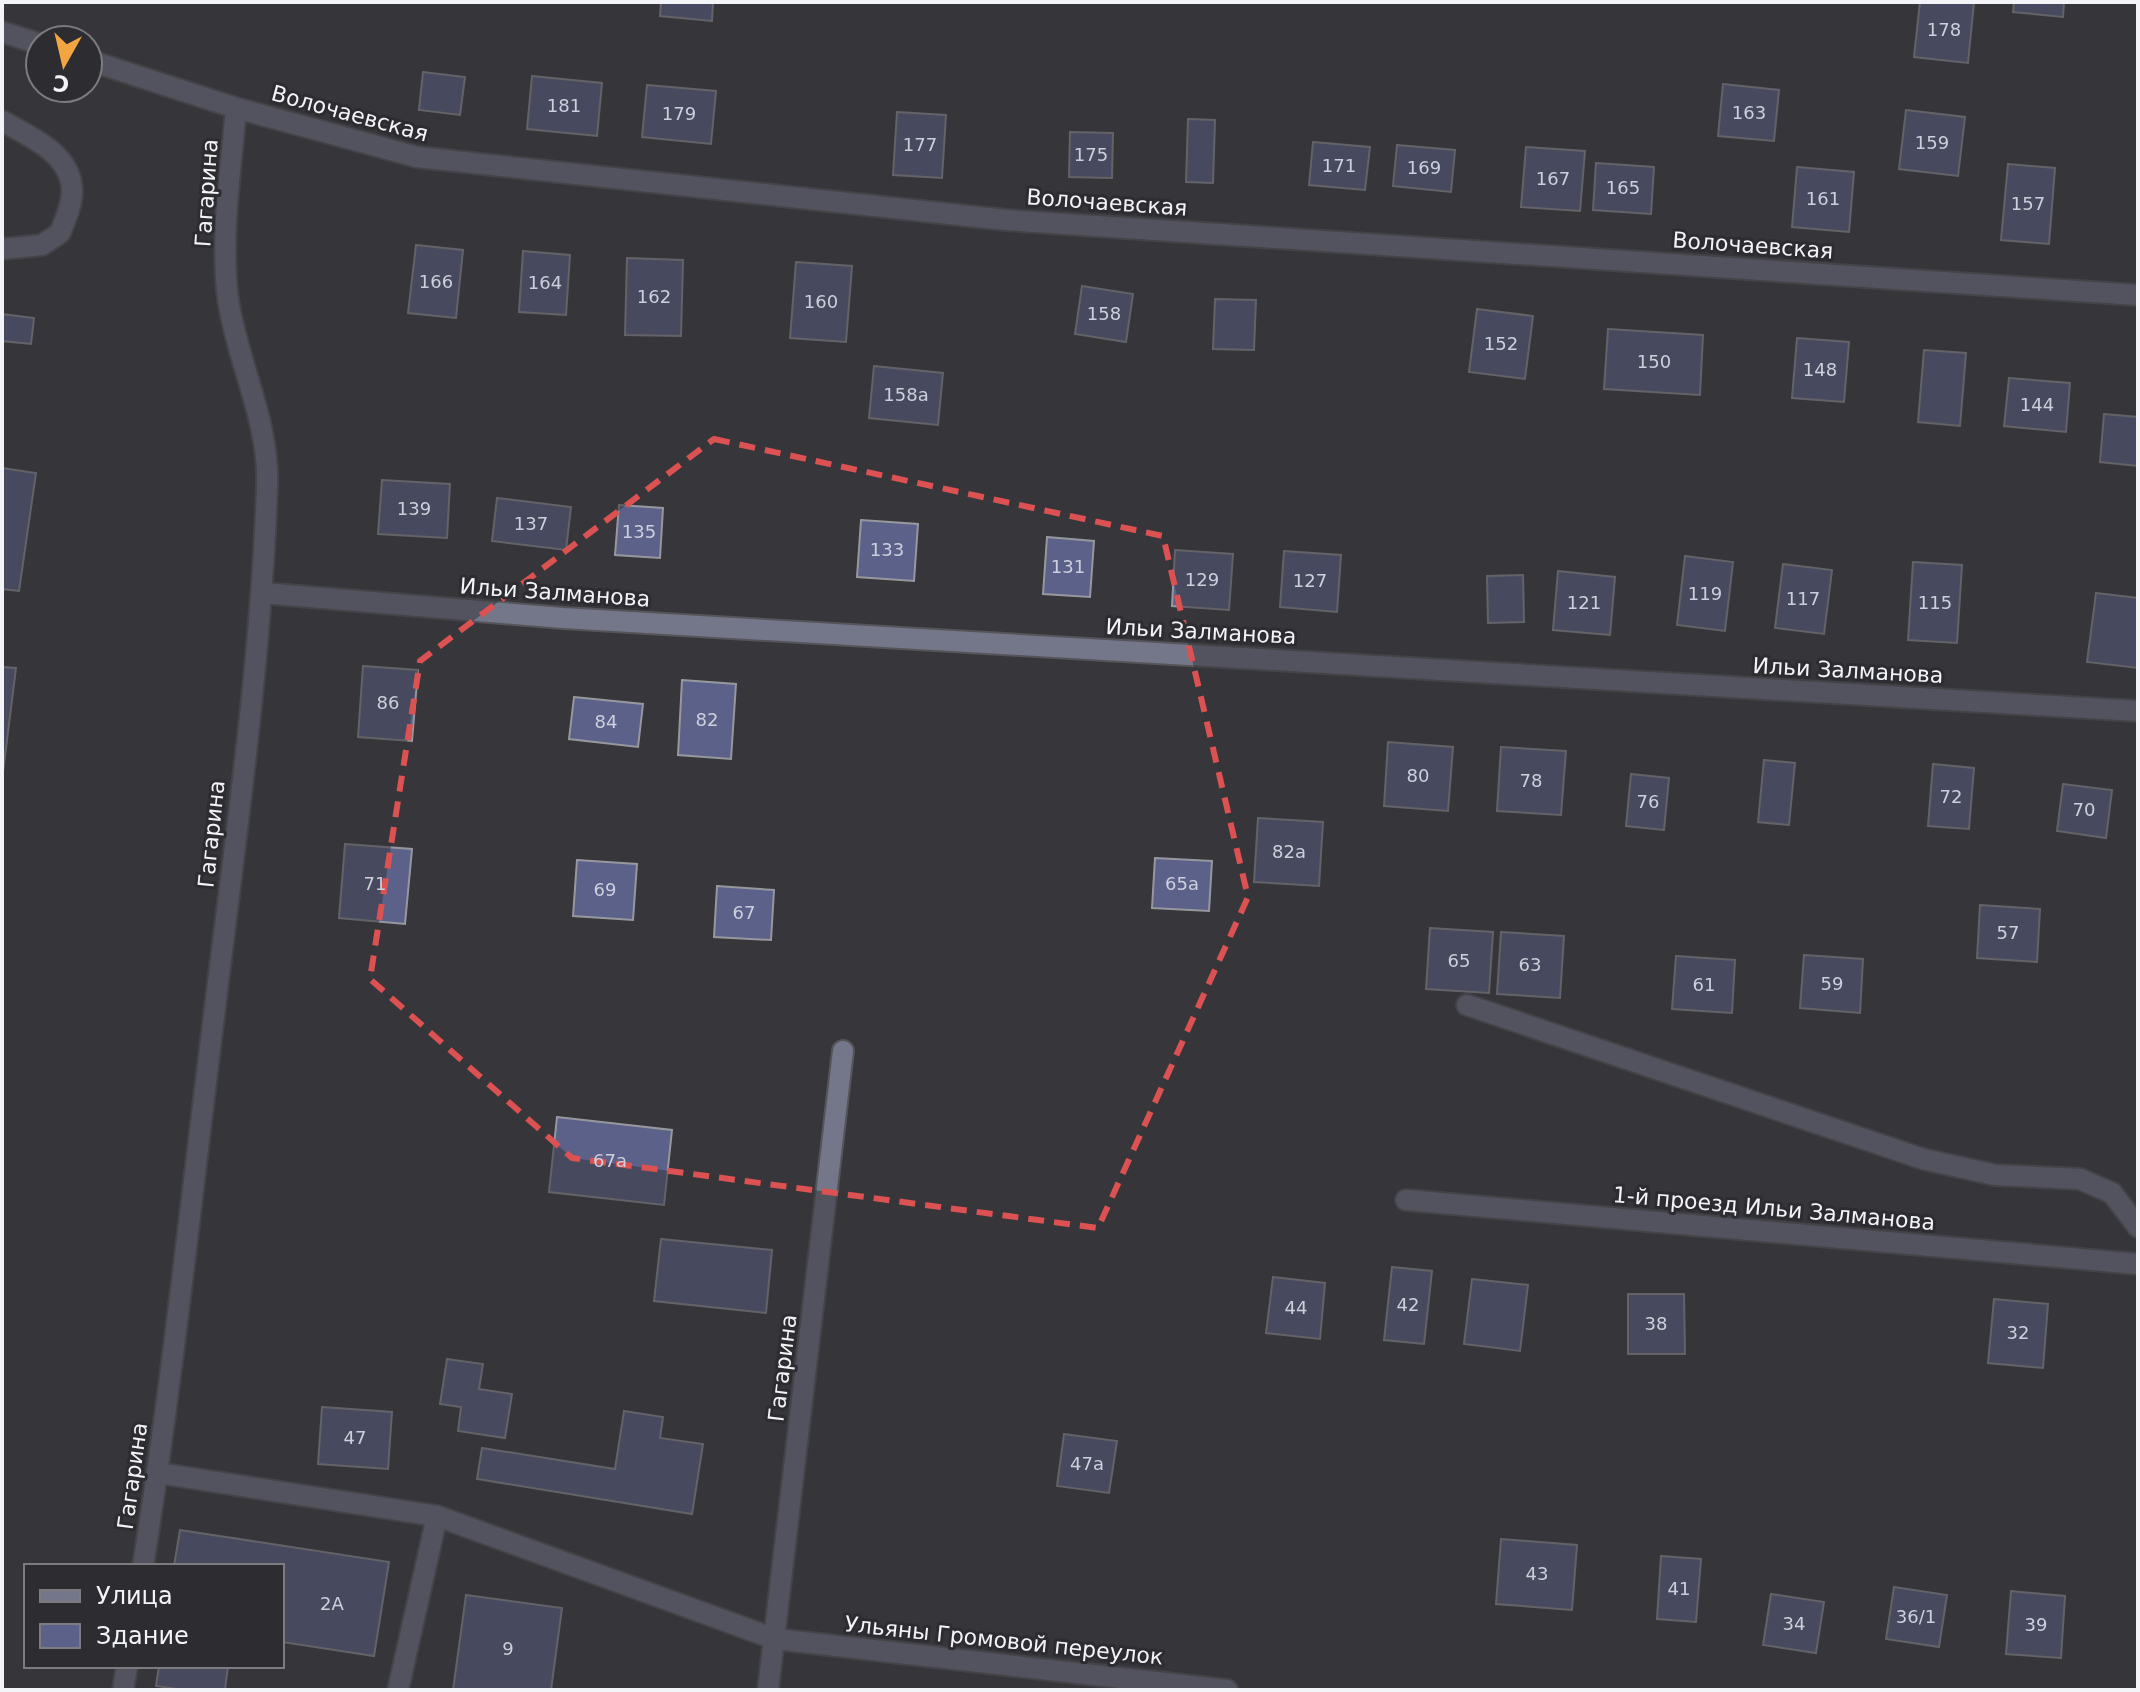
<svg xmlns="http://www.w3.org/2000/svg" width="2140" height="1692" font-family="'DejaVu Sans',sans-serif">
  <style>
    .building { fill: #5c618a; stroke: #97989e; stroke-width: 2 }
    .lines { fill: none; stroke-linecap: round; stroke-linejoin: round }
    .minor-casing { stroke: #545459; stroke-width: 24 }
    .minor { stroke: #74778a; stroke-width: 20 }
    .marked { fill: none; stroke: #dc5151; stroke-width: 6; stroke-dasharray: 16 10; stroke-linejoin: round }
    .labels { text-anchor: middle; stroke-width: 6; stroke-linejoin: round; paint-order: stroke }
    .number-label { font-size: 18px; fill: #cdcfdc }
    .street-label { font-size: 22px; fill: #f3f4f7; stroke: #2c2c31 }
  </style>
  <rect width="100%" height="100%" fill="#36363b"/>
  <path class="building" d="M661,2H713L712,21L660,16Z
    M1920,2H1974L1968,63L1914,57Z
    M2014,2H2064L2063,17L2013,12Z
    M423,72L465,77L460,115L419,110Z
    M532,76L602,83L597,136L527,129Z
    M1723,84L1779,90L1774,141L1718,136Z
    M647,85L716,91L711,144L642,137Z
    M1906,110L1965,117L1958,176L1899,169Z
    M897,112L946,115L942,178L893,175Z
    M1188,119L1215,120L1213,183L1186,182Z
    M1070,132L1113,133L1112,178L1069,177Z
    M1313,142L1370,147L1365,190L1309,185Z
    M1397,145L1455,150L1451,192L1393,186Z
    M1526,147L1585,151L1580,211L1521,207Z
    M1596,163L1654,167L1651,214L1593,210Z
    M2008,164L2055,168L2049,244L2001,240Z
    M1797,167L1854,172L1849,232L1792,227Z
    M416,245L463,250L456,318L408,313Z
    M523,251L570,255L566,315L519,312Z
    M627,258L683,260L681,336L625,335Z
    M796,262L852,266L846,342L790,338Z
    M1082,286L1133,294L1126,342L1075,334Z
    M1215,299L1256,300L1254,350L1213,349Z
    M1477,309L1533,316L1525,379L1469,372Z
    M2,314L34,318L31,344L2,341Z
    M1608,329L1703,335L1700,395L1604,389Z
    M1797,338L1849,342L1844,402L1792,398Z
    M1924,350L1966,353L1960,426L1918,422Z
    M874,366L943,373L938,425L869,418Z
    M2009,378L2070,383L2066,432L2004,426Z
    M2104,414L2138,417V466L2100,462Z
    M2,468L36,473L19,591L2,589Z
    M382,480L450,484L447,538L378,534Z
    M497,498L571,507L566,550L492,541Z
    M619,505L663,508L660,558L615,555Z
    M861,520L918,524L914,581L857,577Z
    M1047,537L1094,541L1090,597L1043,594Z
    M1175,550L1233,554L1229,610L1172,606Z
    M1284,551L1341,555L1337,612L1280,607Z
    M1685,556L1733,562L1725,631L1677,625Z
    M1913,562L1962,565L1957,643L1908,640Z
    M1783,564L1832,570L1824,634L1775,628Z
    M1558,571L1615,577L1610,635L1553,630Z
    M1523,575L1524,622L1488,623L1487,576Z
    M2096,593L2138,598V668L2087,662Z
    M363,666L418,670L412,741L358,737Z
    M2,667L16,668L2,780Z
    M682,680L736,684L731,759L678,755Z
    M574,697L643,704L638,747L569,739Z
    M1388,742L1453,747L1448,811L1384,806Z
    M1501,747L1566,751L1561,815L1497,811Z
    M1764,760L1795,763L1789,825L1758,822Z
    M1933,764L1974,768L1969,829L1928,826Z
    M1631,774L1669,778L1664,830L1626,826Z
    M2063,784L2112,790L2106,838L2057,831Z
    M1258,818L1323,822L1319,886L1254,882Z
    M345,844L412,849L405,924L339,918Z
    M1155,858L1212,861L1209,911L1152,908Z
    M577,860L637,864L633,920L573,916Z
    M717,886L774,890L771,940L714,937Z
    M1980,905L2040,909L2037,962L1977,958Z
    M1430,928L1493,932L1489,993L1426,989Z
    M1501,932L1564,936L1560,998L1497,994Z
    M1804,955L1863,959L1860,1013L1800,1008Z
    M1676,956L1735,960L1732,1013L1672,1009Z
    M557,1117L672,1130L664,1205L549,1192Z
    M661,1239L772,1250L766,1313L654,1301Z
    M1392,1267L1432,1271L1424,1344L1384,1340Z
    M1273,1277L1325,1283L1320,1339L1266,1333Z
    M1472,1279L1528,1285L1520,1351L1464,1344Z
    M1628,1294H1684L1685,1354H1628Z
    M1994,1299L2048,1304L2043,1368L1988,1363Z
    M447,1359L483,1364L479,1389L512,1394L505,1438L458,1431L461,1407L440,1404Z
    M322,1407L392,1412L388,1469L318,1464Z
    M624,1411L663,1417L660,1438L703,1444L692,1514L477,1479L482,1448L615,1469Z
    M1064,1434L1117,1441L1109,1493L1057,1486Z
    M180,1530L389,1562L374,1656L282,1642V1566H174Z
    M1501,1539L1577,1545L1572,1610L1496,1604Z
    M1661,1556L1701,1559L1696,1622L1657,1619Z
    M1894,1587L1947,1595L1939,1647L1886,1639Z
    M2011,1591L2065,1596L2061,1658L2006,1654Z
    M1771,1594L1824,1602L1816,1653L1763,1645Z
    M466,1595L562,1608L551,1690H453Z
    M159,1666H228L225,1690H184L156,1686Z"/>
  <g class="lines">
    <defs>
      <path id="minor" d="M2,32L40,44
        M88,60L236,108L417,157L1006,220L2138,295
        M2,121C29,136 70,153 72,189C73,203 65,220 60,233L42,245L2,249
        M262,593L563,618L2138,711
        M1467,1005L1923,1159L1995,1175L2080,1179L2112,1193L2138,1227
        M1406,1200L2138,1264
        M158,1473L437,1516L775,1639L1227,1690
        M143,1566C172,1384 191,1200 214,1016C235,841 261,664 267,487C270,422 237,362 228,299C220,236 231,171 236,108
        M123,1690L127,1666
        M398,1690L437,1516
        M768,1690L843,1051"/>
    </defs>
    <use href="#minor" class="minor-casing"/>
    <use href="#minor" class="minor"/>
  </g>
  <path d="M0 0H2140V1692H0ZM714,439L1163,536L1248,897L1098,1228L572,1158L370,979L420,661Z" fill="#36363b" fill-opacity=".55" fill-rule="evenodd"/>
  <path class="marked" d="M714,439L1163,536L1248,897L1098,1228L572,1158L370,979L420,661Z"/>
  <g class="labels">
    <g class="number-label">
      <text x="1944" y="36">178</text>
      <text x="564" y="112">181</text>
      <text x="1749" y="119">163</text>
      <text x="679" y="120">179</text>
      <text x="1932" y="149">159</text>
      <text x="920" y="151">177</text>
      <text x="1091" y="161">175</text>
      <text x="1339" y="172">171</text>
      <text x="1424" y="174">169</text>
      <text x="1553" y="185">167</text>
      <text x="1623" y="194">165</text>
      <text x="1823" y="205">161</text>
      <text x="2028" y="210">157</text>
      <text x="436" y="288">166</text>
      <text x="545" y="289">164</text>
      <text x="654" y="303">162</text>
      <text x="821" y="308">160</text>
      <text x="1104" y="320">158</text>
      <text x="1501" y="350">152</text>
      <text x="1654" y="368">150</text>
      <text x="1820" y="376">148</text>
      <text x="906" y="401">158а</text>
      <text x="2037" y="411">144</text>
      <text x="414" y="515">139</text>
      <text x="531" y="530">137</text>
      <text x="639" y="538">135</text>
      <text x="887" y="556">133</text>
      <text x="1068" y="573">131</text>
      <text x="1202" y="586">129</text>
      <text x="1310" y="587">127</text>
      <text x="1705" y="600">119</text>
      <text x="1803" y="605">117</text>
      <text x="1584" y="609">121</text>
      <text x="1935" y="609">115</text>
      <text x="388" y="709">86</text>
      <text x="707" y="726">82</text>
      <text x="606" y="728">84</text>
      <text x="1418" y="782">80</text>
      <text x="1531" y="787">78</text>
      <text x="1951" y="803">72</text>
      <text x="1648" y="808">76</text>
      <text x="2084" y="816">70</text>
      <text x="1289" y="858">82а</text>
      <text x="375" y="890">71</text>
      <text x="1182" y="890">65а</text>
      <text x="605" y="896">69</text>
      <text x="744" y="919">67</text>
      <text x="2008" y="939">57</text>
      <text x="1459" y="967">65</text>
      <text x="1530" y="971">63</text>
      <text x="1832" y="990">59</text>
      <text x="1704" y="991">61</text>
      <text x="610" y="1167">67а</text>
      <text x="1408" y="1311">42</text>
      <text x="1296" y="1314">44</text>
      <text x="1656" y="1330">38</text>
      <text x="2018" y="1339">32</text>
      <text x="355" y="1444">47</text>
      <text x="1087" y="1470">47а</text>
      <text x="1537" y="1580">43</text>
      <text x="1679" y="1595">41</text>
      <text x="332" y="1610">2А</text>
      <text x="1916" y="1623">36/1</text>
      <text x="1794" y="1630">34</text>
      <text x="2036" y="1631">39</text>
      <text x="508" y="1655">9</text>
    </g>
    <g class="street-label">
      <text transform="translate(350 113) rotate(15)" y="8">Волочаевская</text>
      <text transform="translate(206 193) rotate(-86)" y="8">Гагарина</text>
      <text transform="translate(1107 202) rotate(4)" y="8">Волочаевская</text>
      <text transform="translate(1753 245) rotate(4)" y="8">Волочаевская</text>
      <text transform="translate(555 592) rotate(4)" y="8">Ильи Залманова</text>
      <text transform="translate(1201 631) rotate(3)" y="8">Ильи Залманова</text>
      <text transform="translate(1848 670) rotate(3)" y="8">Ильи Залманова</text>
      <text transform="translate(211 834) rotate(-84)" y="8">Гагарина</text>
      <text transform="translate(1774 1208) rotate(5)" y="8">1-й проезд Ильи Залманова</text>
      <text transform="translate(782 1368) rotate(-83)" y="8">Гагарина</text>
      <text transform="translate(132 1476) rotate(-82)" y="8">Гагарина</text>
      <text transform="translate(1004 1640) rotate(6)" y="8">Ульяны Громовой переулок</text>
    </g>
  </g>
  <rect width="2140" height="1692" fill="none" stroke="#f3f4f7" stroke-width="8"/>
  <rect x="24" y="1564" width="260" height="104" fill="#2c2c31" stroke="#7c7c80" stroke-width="2"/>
  <rect x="40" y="1590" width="40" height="12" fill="#74778a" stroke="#7c7c80" stroke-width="2"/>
  <text x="96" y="1604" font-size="24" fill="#f3f4f7">Улица</text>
  <rect x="40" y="1624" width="40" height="24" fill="#5c618a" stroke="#7c7c80" stroke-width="2"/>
  <text x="96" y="1644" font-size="24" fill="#f3f4f7">Здание</text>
  <g transform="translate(64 64) rotate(188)"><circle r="38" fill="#2c2c31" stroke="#7c7c80" stroke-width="2"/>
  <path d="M0-6L14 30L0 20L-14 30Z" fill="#f2a541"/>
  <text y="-12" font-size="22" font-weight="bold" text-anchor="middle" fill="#f3f4f7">С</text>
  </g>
</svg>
